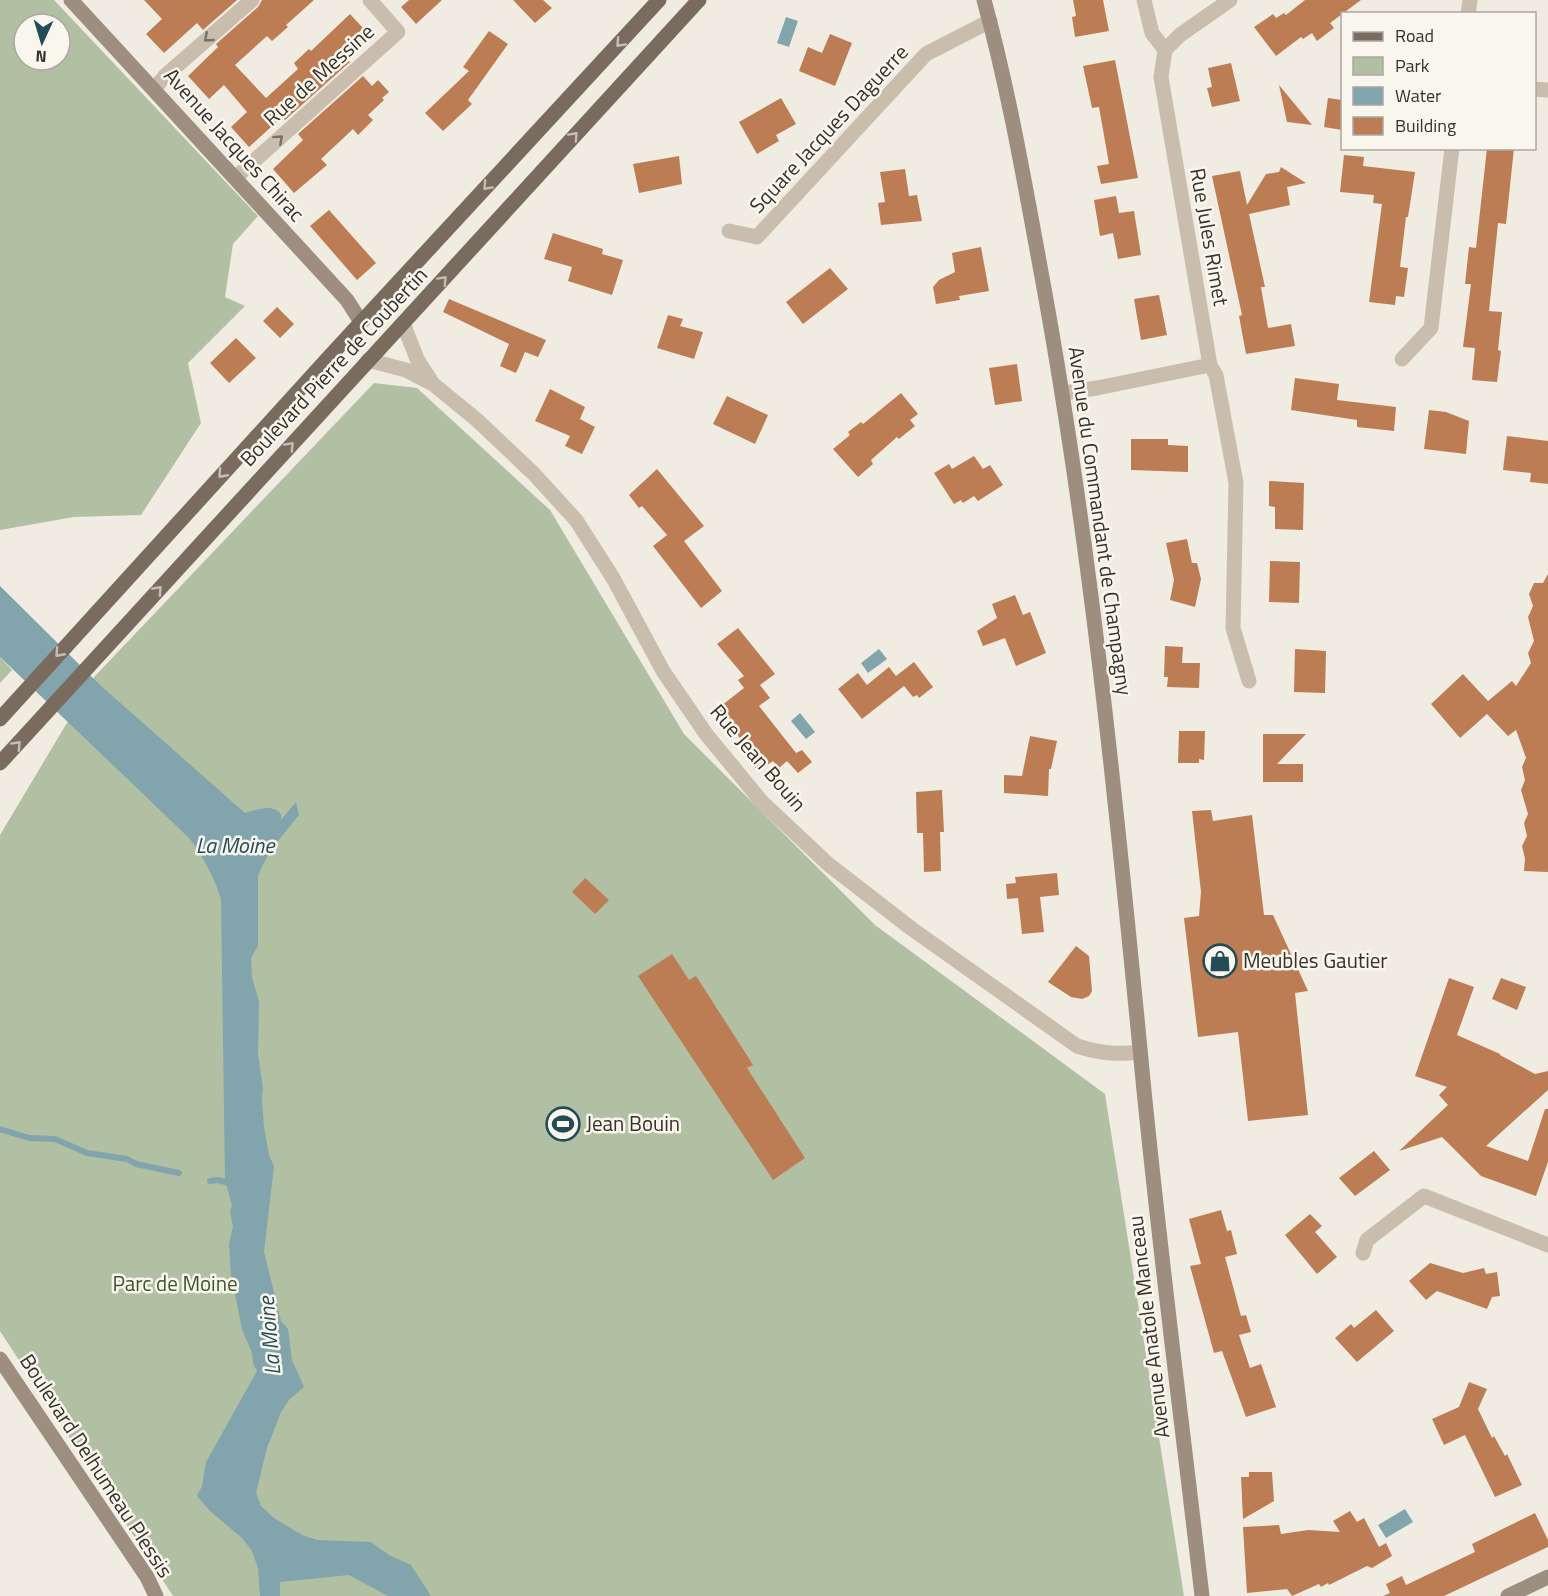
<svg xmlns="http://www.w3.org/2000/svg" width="1548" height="1596" font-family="'Titillium Web',sans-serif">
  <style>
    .green { fill: #b1c0a2; fill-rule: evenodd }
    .water { fill: #82a4ac }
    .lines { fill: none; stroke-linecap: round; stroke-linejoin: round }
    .stream { stroke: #82a4ac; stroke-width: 6 }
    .building { fill: #bc7d55 }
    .street { stroke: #c9beae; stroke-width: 15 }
    .secondary { stroke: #9d8e7f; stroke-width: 15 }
    .primary { stroke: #796b5e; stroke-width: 15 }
    .oneway { stroke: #797066 }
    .oneway2 { stroke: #c6beb4 }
    .labels { text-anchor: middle; stroke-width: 5; stroke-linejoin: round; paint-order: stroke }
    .street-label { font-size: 21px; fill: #38312b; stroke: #f9f6ed }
    .poi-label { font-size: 21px; fill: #38312b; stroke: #f9f6ed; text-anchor: start }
    .park-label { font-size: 21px; fill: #425431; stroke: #f9f6ed }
    .water-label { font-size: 22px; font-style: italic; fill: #244c56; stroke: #f9f6ed }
  </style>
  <rect width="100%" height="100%" fill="#f1ece1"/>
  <path class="green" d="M0,0H54L258,216L233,244L225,297L245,306L188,363L201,423L141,515L74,517L0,530ZM24,24H60V60H24Z
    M374,383L417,388L550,510L684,734L875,925L1105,1094L1184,1596H173L0,1331V835L95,676Z
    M0,657L12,670L0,683Z"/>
  <path class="water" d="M786,17L798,21L789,47L777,43Z
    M0,586L100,685L245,813C257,810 271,803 281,814V820L296,802L299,815L270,851L258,875V946L251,958L252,978L259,1001L258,1054L263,1088L262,1099L264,1127L269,1155L274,1166L264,1252L281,1321L288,1329L292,1360L304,1387L289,1400L281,1412L267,1448L256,1493L261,1506L274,1518L302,1535L317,1540L371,1542L389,1555L411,1565L431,1596H388L349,1575L280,1582V1596H260L258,1568L252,1551L242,1538L210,1511L197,1496L202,1486L206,1462L257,1371L253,1363L252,1353L242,1329L231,1274L229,1244L233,1227L230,1211L232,1205L225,1180L221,899C214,876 204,859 190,839C127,778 63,718 0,657Z
    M879,649L887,659L868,673L861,663Z
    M800,713L815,732L806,739L791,721Z
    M1405,1509L1413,1522L1386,1538L1378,1525Z"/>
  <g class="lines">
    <path class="stream" d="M0,1129L29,1138L55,1139L87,1153L127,1159L136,1164L179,1173
      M210,1181L218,1180L233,1184"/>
  </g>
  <path class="building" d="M144,0H237L203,30L197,23L164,53L146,34L162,19Z
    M262,0H314L286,25L288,27L272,41L267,36L235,65L266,98L298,69L294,63L309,49L311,51L350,14L363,28L356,35L364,44L347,59L350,62L285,120L282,117L249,147L231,127L247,112L224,85L209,99L188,76L218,47L216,44L258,7Z
    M409,0H442L416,24L401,7Z
    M513,0H543L552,8L535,23Z
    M1073,0H1103L1109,31L1075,37L1072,17L1076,16Z
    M1305,0H1361L1330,23L1334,28L1317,41L1312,33L1303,39L1301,37L1276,56L1254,27L1273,14L1276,18L1284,13L1286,15Z
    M489,31L508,44L468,100L472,104L443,131L425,113L469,71L463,67Z
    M830,34L852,43L835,86L799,71L808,47L822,53Z
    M1115,60L1138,178L1101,184L1097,166L1109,164L1099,107L1092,108L1083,66Z
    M1231,63L1240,101L1212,107L1207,88L1212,87L1208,68Z
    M363,76L372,86L378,80L389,92L382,98L384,100L368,115L373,120L358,135L353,129L321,159L327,165L294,193L273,169L303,140L298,134Z
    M1279,85L1312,125L1287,122Z
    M781,98L796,124L776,135L779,141L757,154L739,122Z
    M1328,98L1342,100V130L1324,127Z
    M1487,148H1514L1506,224L1498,223L1489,311L1502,312L1498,350L1501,351L1497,382L1472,380L1475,348L1463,347L1471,284H1465L1469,247L1476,248Z
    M1344,155L1364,157L1363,166L1415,172L1408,217H1406L1400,267L1408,268L1404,297L1396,296L1395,305L1369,302L1382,204L1373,203L1374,195L1340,192Z
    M679,156L682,184L639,193L633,164Z
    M1281,167L1306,183L1287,187L1290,205L1249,214L1265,287H1261L1268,328L1291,324L1295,346L1246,354L1239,316L1242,315L1212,176L1240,171L1247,205L1266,174L1279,172Z
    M905,169L909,196L917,195L922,221L881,225L878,203L885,202L880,172Z
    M1116,196L1119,213L1134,211L1141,255L1118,259L1113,233L1100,236L1094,200Z
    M329,210L376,263L357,280L310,226Z
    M553,233L603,249L602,254L623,260L612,295L568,281L572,267L544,259Z
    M981,247L989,291L959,296L960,300L936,304L933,287L939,280L955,272L952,253Z
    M830,268L848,289L803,324L786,302Z
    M1159,295L1167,335L1141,340L1134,299Z
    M449,299L546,340L538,357L525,352L516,373L500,366L509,344L443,312Z
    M277,307L294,324L280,338L263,321Z
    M668,315L683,319L680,326L703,332L694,359L657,348Z
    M236,338L256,358L229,383L210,363Z
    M1017,364L1022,401L995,405L989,368Z
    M1295,378L1339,384L1337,400L1396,407L1394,431L1357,427V420L1291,410Z
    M550,389L585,407L580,419L595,427L582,454L565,446L570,436L535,421Z
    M901,393L918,414L910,420L915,426L899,439L897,437L871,460L873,464L858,477L833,449L850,435L848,432L861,422L863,424Z
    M727,396L768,415L755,444L713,424Z
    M1429,410L1446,412L1469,421L1466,454L1424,449Z
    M1507,436L1548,441V484L1530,482L1531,473L1503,470Z
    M1131,439H1168V445L1188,446V472L1131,470Z
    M974,456L983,469L990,465L1003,485L978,501L974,496L963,503L961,500L954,504L934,473L949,464L952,469Z
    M657,469L704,526L684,541L722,591L701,608L653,546L667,535L642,506L639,508L629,495Z
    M1269,481L1304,483L1303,530L1275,529V507L1269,506Z
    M1187,539L1192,563H1197L1201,579L1195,607L1170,600L1174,580L1166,543Z
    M1270,561L1300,562L1299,603L1269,602Z
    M1548,574V872L1524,871L1525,859L1522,846L1527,836L1524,823L1528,814L1521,790L1525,780L1522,767L1526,758L1516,730L1508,736L1487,714L1460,738L1431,704L1463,674L1488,701L1512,681L1516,686L1531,663L1528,653L1534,641L1528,617L1533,606L1529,594L1534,583H1543Z
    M1015,595L1023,615L1030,612L1046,653L1016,666L1005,638L983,646L977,631L997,618L992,604Z
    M738,628L775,674L760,685L770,698L759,706L796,753L802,750L812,762L798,773L787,761L779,768L773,761L758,771L742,752L747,747L717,709L744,688L738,680L744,676L717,644Z
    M1165,646L1183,647L1182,663H1200L1199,688L1167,687L1168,677H1164Z
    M1295,649L1326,651L1325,693L1294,692Z
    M914,662L933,687L919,698L917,695L913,697L904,686L862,719L838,689L858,673L867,685L889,667L896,676Z
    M1179,731H1205L1204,760L1199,759V763H1178Z
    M1263,734H1306L1277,764H1303V782H1263Z
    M1030,736L1057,741L1051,769H1049L1048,796L1004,793V775L1022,776Z
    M942,790L944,832H940L941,871L924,872L923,833H917L916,792Z
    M1211,810L1213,821L1252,815L1264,915H1273L1308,991L1295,993L1308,1115L1248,1121L1238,1032L1198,1037L1184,918L1199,916L1201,892L1192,811Z
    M1057,873L1059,895L1040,897L1044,932L1022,934L1018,898L1007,899L1006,884L1016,883L1015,877Z
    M585,878L609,900L595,914L572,892Z
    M1076,946L1089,956L1092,991L1089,996L1082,999L1071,997L1048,982Z
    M672,954L689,980L696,976L741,1046L753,1065L747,1068L805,1158L773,1180L638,976Z
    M1449,978L1474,987L1457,1035L1500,1054V1055L1535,1074L1548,1071V1090L1486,1146L1528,1161L1545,1109H1548V1162L1536,1196L1481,1176L1442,1137L1399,1151L1448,1105L1439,1095L1447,1087L1415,1076Z
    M1501,978L1526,987L1517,1010L1492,999Z
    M1374,1151L1390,1170L1355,1196L1339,1178Z
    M1221,1210L1227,1231L1231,1230L1237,1254L1225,1257L1241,1316L1246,1315L1251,1332L1239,1335L1250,1368L1261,1364L1276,1407L1246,1417L1222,1351L1214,1353L1190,1266L1201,1264L1189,1219Z
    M1310,1214L1322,1226L1315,1232L1337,1257L1317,1274L1285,1235Z
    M1430,1263L1463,1273L1484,1268L1486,1274L1497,1272L1500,1296L1492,1297L1487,1309L1437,1291L1426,1300L1409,1281Z
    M1376,1310L1394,1331L1357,1362L1335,1338L1351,1324L1354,1328Z
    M1469,1382L1487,1389L1478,1409L1492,1438L1494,1436L1505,1456L1507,1454L1522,1485L1495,1497L1465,1435L1444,1445L1432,1419L1459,1407Z
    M1249,1472H1272L1274,1501L1243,1519L1241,1477H1249Z
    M1350,1511L1357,1522L1364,1518L1379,1547L1386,1543L1392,1556L1372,1568L1367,1566L1329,1585L1328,1583L1321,1587L1319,1584L1292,1596L1287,1589L1247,1593L1243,1527L1279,1525L1281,1534L1308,1530L1340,1532L1333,1521Z
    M1535,1513L1548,1540V1547L1444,1596H1383L1390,1593L1386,1584L1402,1576L1406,1585L1475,1552L1472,1544Z"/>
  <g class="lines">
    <path class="street" d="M1144,0L1152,33L1165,50
      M1468,14L1470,0
      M154,89L165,76L252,0
      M1534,89L1548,90
      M235,178L398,32L370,0
      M729,231L757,237L926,54L990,21
      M1402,359L1431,328L1452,148
      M368,360L406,370L433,384L417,359L403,323
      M1210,365L1216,375L1236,483L1233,628L1249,681
      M433,384L477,420L533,473L576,520L613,578L663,671L706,734L762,802L828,864L912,929L1077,1046C1099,1053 1117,1055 1140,1052
      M1063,393L1097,388L1210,365L1161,77L1165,50L1180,35L1230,0
      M1363,1253L1367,1240L1424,1196L1548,1245"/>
    <path class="secondary" d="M71,0L347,300L361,322
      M984,0C1009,91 1025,185 1042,277C1089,533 1115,791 1140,1049C1157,1232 1181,1414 1202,1596
      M0,1359L147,1577L156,1596
      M1508,1596L1548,1577"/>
    <path class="primary" d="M0,719L330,356L659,0
      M0,763L699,0"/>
  </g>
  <defs><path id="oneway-chevron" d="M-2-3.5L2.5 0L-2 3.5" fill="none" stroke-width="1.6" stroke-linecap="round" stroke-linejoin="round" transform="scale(1.5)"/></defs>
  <g class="oneway">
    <use href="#oneway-chevron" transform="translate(208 38) rotate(139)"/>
    <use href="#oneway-chevron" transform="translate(279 139) rotate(-42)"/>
  </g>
  <g class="oneway2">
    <use href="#oneway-chevron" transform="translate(620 43) rotate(133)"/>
    <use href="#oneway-chevron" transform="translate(574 136) rotate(-47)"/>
    <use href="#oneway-chevron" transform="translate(487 186) rotate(133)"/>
    <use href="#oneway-chevron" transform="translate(443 280) rotate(-47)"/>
    <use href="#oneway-chevron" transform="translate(290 446) rotate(-47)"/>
    <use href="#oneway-chevron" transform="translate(222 474) rotate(132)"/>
    <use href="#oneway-chevron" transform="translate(158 590) rotate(-47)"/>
    <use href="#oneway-chevron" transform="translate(59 653) rotate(132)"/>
    <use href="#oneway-chevron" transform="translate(17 745) rotate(-47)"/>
  </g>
  <defs>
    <symbol id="shop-ring" viewBox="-11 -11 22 22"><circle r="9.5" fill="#f9f6ed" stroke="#244c56" stroke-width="1.5"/><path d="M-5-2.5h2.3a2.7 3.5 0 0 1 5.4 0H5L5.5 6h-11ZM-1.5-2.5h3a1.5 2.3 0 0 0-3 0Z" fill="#244c56"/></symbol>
    <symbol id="stadium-ring" viewBox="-11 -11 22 22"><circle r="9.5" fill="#f9f6ed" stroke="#244c56" stroke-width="1.5"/><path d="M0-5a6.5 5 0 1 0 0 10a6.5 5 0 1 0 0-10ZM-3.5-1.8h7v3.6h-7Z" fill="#244c56"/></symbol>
  </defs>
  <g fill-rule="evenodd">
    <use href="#shop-ring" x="1201" y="942" width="38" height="38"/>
    <use href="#stadium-ring" x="544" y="1105" width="38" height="38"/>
  </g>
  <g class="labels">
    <g class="street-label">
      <text transform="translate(319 75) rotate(-42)" y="7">Rue de Messine</text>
      <text transform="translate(829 129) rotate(-47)" y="7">Square Jacques Daguerre</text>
      <text transform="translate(234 145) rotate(48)" y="7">Avenue Jacques Chirac</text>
      <text transform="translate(1209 237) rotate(80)" y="7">Rue Jules Rimet</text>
      <text transform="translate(334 367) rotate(-47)" y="7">Boulevard Pierre de Coubertin</text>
      <text transform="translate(1100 521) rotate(82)" y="7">Avenue du Commandant de Champagny</text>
      <text transform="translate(758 758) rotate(49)" y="7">Rue Jean Bouin</text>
      <text transform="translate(1149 1327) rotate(-97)" y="7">Avenue Anatole Manceau</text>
      <text transform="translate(96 1466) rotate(57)" y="7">Boulevard Delhumeau Plessis</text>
    </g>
    <g class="poi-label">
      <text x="1243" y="968">Meubles Gautier</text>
      <text x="586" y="1131">Jean Bouin</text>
    </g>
    <g class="park-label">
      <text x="175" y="1291">Parc de Moine</text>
    </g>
    <g class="water-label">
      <text x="235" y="853">La Moine</text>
      <text transform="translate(269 1336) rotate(-95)" y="8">La Moine</text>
    </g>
  </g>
  <rect x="1341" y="12" width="195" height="138" fill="#f9f6ed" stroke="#aca79f" stroke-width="1.5"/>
  <rect x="1353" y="32" width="30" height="9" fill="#796b5e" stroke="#aca79f" stroke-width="1.5"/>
  <text x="1395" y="42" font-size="18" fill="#38312b">Road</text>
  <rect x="1353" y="57" width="30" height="18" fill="#b1c0a2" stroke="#aca79f" stroke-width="1.5"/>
  <text x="1395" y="72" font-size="18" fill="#38312b">Park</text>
  <rect x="1353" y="87" width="30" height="18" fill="#82a4ac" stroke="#aca79f" stroke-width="1.5"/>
  <text x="1395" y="102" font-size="18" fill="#38312b">Water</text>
  <rect x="1353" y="117" width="30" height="18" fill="#bc7d55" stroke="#aca79f" stroke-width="1.5"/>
  <text x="1395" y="132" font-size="18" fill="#38312b">Building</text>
  <g transform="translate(42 42) rotate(184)"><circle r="28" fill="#f9f6ed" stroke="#aca79f" stroke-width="1.5"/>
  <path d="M0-4.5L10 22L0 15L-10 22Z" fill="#244c56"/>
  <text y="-9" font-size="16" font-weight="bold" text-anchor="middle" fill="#38312b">N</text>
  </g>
</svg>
